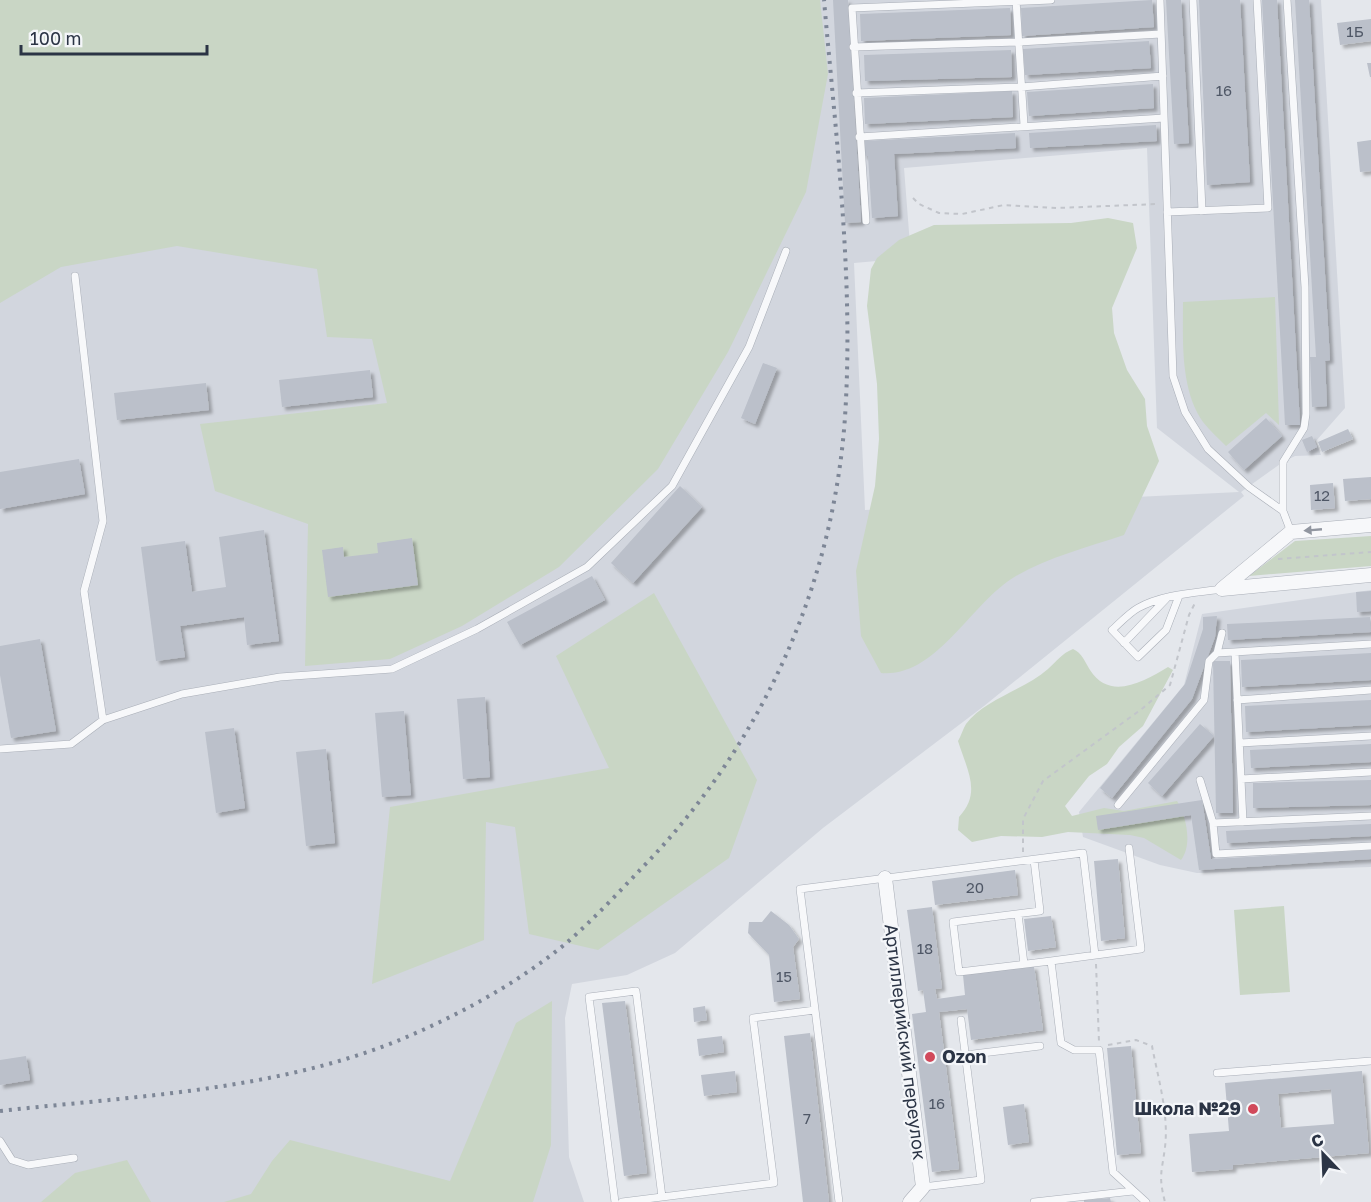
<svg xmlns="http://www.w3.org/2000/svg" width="1371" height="1202" font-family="'Golos Text',sans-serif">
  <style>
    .built { fill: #d2d6de; fill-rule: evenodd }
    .green { fill: #c9d6c5 }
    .building { fill: #bbc0ca; fill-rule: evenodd; filter: url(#shadow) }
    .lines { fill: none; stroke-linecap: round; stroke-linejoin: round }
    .lane-casing { stroke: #a9aeb7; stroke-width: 8 }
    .street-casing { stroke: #a9aeb7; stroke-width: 15 }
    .path { stroke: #c2c5cb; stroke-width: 2; stroke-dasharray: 4.5 4.5; stroke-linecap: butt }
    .lane { stroke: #f7f8fa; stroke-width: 7 }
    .street { stroke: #f7f8fa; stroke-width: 14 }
    .rail { stroke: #7d8696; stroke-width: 4; stroke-dasharray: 3 6; stroke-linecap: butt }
    .oneway { fill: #9196a0 }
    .poi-dot { fill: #d1495b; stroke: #f4f6f9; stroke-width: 2 }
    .labels { text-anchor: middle; stroke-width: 4.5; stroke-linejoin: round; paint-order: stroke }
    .number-label { font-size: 15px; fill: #4f5766 }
    .street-label { font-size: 18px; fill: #2b3445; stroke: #f4f6f9 }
    .poi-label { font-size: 18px; font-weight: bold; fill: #2b3445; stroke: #f4f6f9; text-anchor: start }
  </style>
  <defs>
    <filter id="shadow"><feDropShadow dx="3.5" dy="3.5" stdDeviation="1.5" flood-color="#0004"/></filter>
  </defs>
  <rect width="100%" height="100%" fill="#e4e7ec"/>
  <path class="built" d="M344,0H1321L1345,408L1316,441L1321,455L1295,456L1283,462L1241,492L1244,496L984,706L823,828L675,953L627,975L572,984L565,1018L569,1157L584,1202H0V63ZM1147,148L1157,428L1239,492L865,510L854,263L911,258L904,168Z
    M1371,590V867L1197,873L1160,865L1083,837L1079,812L1184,685L1202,614Z"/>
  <path class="green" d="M0,0H820L828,74L806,192L728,352L658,469L559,567L462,626L390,659L305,666L308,524L215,491L200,424L387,403L372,339L327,337L317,269L177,246L61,267L0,303Z
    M1108,218L1133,223L1137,248L1112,308L1114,333L1127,370L1145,399L1147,426L1159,461L1124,535C1088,547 1049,557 1016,576C971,602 937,678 881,673L861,636L856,571L875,486L879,439L877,384L867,306L871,269L877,258L899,240L934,225L1071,223Z
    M1275,297L1279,425L1266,413L1226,446C1219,439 1210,431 1203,422C1180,389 1183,341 1183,302Z
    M1371,536V566L1249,576L1295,541Z
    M654,593L757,780L729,858L598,950L529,934L515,827L486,822L484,940L372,984L390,807L609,768L556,656Z
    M1073,649C1082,653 1085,662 1090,670C1110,701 1143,682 1168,667L1173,670L1143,726L1119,747L1107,764L1089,776L1065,806L1072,816L1104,808L1124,811L1177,801C1186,815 1193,845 1181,860L1144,838L1130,835L1068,832L1042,837L1001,836L972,842L958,830L959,817C982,793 967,770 958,741C961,736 963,729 966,724C985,699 1024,690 1048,669C1057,661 1061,654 1073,649Z
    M1284,906L1290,992L1240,995L1234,910Z
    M552,1001L551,1145L533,1202H224L251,1194L272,1161L290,1140L450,1181L516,1023Z
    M127,1160L151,1202H41L75,1173Z"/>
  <path class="building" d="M833,0H848L861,222L845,223Z
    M1152,0L1154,27L1022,36L1021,8Z
    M1166,0H1181L1189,143L1174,144Z
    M1199,0H1240L1250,182L1207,185Z
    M1262,0H1277L1300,425H1285Z
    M1295,0H1309L1330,360L1325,361L1327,406L1312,407L1310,357H1316Z
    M1010,8L1011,35L861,41L860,14Z
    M1371,19V41L1340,45L1337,23Z
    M1149,41L1151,68L1025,75L1023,49Z
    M1011,50L1012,77L865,81L864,55Z
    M1367,63H1371V77H1370Z
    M1153,84L1154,108L1029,116L1027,92Z
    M1012,91L1013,117L865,124L864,98Z
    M1156,125L1157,141L1030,148L1029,133Z
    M1015,133L1016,148L894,154L898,216L872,218L868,156H864L863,141Z
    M1371,140V171L1360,172L1357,142Z
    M763,363L777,368L755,424L741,418Z
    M370,370L373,397L282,407L279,380Z
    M206,383L209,410L117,420L114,393Z
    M1266,418L1282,436L1244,470L1228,452Z
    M1348,429L1353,439L1322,452L1318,442Z
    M1312,436L1317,447L1307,452L1302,440Z
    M79,459L85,494L0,509V472Z
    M1371,477V499L1345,501L1343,479Z
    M1333,483L1335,508L1311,510L1310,485Z
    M680,486L702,507L633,583L611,563Z
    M264,530L279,641L247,645L244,617L180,626L185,657L156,661L141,547L185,541L192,592L226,587L219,537Z
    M412,538L418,585L328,597L322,550L343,547L344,557L378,553L377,543Z
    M592,576L605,600L520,645L507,622Z
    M1371,591V611L1357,612L1356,592Z
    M1217,616L1215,637L1192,699L1112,798L1100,788L1185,684L1203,629V617Z
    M1370,617L1371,632L1228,640L1227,624Z
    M40,639L56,731L11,738L0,675V646Z
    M1371,653V680L1242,687L1241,660Z
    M1213,661H1230L1233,813H1216Z
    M485,697L490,777L463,779L457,699Z
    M1371,700V725L1246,732L1245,706Z
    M404,711L411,795L382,797L375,713Z
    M1200,724L1214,736L1162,796L1148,783Z
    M234,728L245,808L216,813L205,732Z
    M1371,744V762L1251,768L1250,750Z
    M326,749L335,843L306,846L296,752Z
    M1371,780V805L1253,808V783Z
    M1202,800L1211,859L1371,850V859L1199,870L1191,815L1098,830L1096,816Z
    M1371,824V836L1227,843L1226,831Z
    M1118,859L1125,938L1101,941L1094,861Z
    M1015,870L1018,895L935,905L932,881Z
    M932,907L942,988L935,989L937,999L965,995L963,975L1034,966L1043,1030L971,1040L967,1009L939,1012L959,1169L932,1172L912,1014L926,1012L923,990L918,991L907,910Z
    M771,911L789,925L799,939L793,947L800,999L774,1002L769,955L748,933L749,922H762Z
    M1051,916L1056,947L1028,951L1024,919Z
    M625,1001L647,1173L624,1176L602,1003Z
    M705,1006L707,1020L694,1022L693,1008Z
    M810,1033L829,1202H803L784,1036Z
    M722,1036L724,1052L699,1056L697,1039Z
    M1131,1046L1141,1153L1117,1155L1107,1048Z
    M26,1056L30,1080L0,1085V1060Z
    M735,1071L737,1092L704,1096L701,1075Z
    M1362,1071L1369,1153L1233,1165V1169L1192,1172L1189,1134L1229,1131L1225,1083ZM1331,1089L1334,1124L1281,1128L1278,1094Z
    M1024,1104L1029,1142L1008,1145L1003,1107Z
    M1110,1198L1111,1202H1084V1200Z"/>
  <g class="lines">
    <defs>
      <path id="lane" d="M1016,0L1024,125
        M1160,0L1173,376L1185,412L1208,449L1249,487L1283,511L1291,532
        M1193,0L1202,211
        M853,47L1019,42L1161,34
        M856,93L1021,87L1163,76
        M859,137L1164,118
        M1167,212L1268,208L1257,0
        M866,221L852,8L1051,0
        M75,276L103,521L84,591L103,720
        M1283,511V462L1304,428L1306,414L1305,287L1287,0
        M1179,596L1166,630L1138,657L1112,630C1120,623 1129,613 1138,608C1163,594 1195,593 1222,589
        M1124,643L1166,599
        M1235,652L1243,822
        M1217,653L1371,644
        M1237,700L1371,690
        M1240,743L1371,736
        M0,749L71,744L103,720L182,694L280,677L392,669L477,629L587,567L672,486L749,347L786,251
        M1241,779L1371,772
        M1200,780L1213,823L1371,816
        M1118,805L1204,700L1209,661L1217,653L1222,633
        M1213,823L1216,854L1371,846
        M1129,848L1141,949L1051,961L1061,1043L1074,1050H1099L1113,1172L1146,1202
        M1034,860L1040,911L953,922L959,972L1051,961
        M1018,914L1024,964
        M965,1055L1040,1046
        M1217,1073L1371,1061
        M0,1141L12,1160L28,1165L74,1158
        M923,1187L981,1180L961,1020
        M615,1202L589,997L636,991L662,1197L774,1183L753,1018L815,1010
        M622,1202L662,1197
        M839,1202L800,889L1083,853L1095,955
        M1034,1202L1133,1191"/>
      <path id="street" d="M1222,589L1291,532L1371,525
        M1222,589L1371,575
        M885,878L923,1187L910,1202"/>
    </defs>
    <use href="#lane" class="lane-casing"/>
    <use href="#street" class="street-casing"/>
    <path class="path" d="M913,198L919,204L939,213L962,214L1004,205L1057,208L1158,204
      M1278,559L1371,552
      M1023,852V819L1043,781L1143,708L1170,685L1189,615L1195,603
      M1096,964L1099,1042
      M1108,1045L1136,1040L1152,1046C1158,1078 1169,1114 1165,1147C1162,1172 1158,1175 1165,1202"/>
    <use href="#lane" class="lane"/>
    <use href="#street" class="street"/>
    <path class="rail" d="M0,1111C134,1096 276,1091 402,1039C459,1015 516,984 564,945C591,922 616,895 640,870C760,747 833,589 845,417C854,279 836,138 824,0"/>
  </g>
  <defs><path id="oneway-solid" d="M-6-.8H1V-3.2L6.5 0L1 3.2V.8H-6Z" transform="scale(1.5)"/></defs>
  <use class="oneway" href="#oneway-solid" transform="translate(1313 530) rotate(175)"/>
  <g class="poi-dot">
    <circle cx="930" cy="1057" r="6"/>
    <circle cx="1253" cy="1109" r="6"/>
  </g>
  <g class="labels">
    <g class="number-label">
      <text x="1355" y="37">1Б</text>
      <text x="1224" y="96">16</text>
      <text x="1322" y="501">12</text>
      <text x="975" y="893">20</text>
      <text x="925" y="954">18</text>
      <text x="784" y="982">15</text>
      <text x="937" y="1109">16</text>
      <text x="807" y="1124">7</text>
    </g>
    <g class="street-label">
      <text transform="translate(905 1042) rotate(83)" y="6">Артиллерийский переулок</text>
    </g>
    <g class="poi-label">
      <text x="942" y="1063">Ozon</text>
      <text x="1241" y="1115" text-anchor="end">Школа №29</text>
    </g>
  </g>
  <g transform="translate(1323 1154) rotate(337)" stroke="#f4f6f9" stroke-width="4.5" paint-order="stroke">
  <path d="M0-4.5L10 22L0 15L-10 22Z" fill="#2b3445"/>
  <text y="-9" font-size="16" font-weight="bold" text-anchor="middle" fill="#2b3445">С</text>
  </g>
  <path d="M21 45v9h186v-9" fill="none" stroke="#2b3445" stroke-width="3"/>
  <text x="30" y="45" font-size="18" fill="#2b3445" stroke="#f4f6f9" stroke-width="4.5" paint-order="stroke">100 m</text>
</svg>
